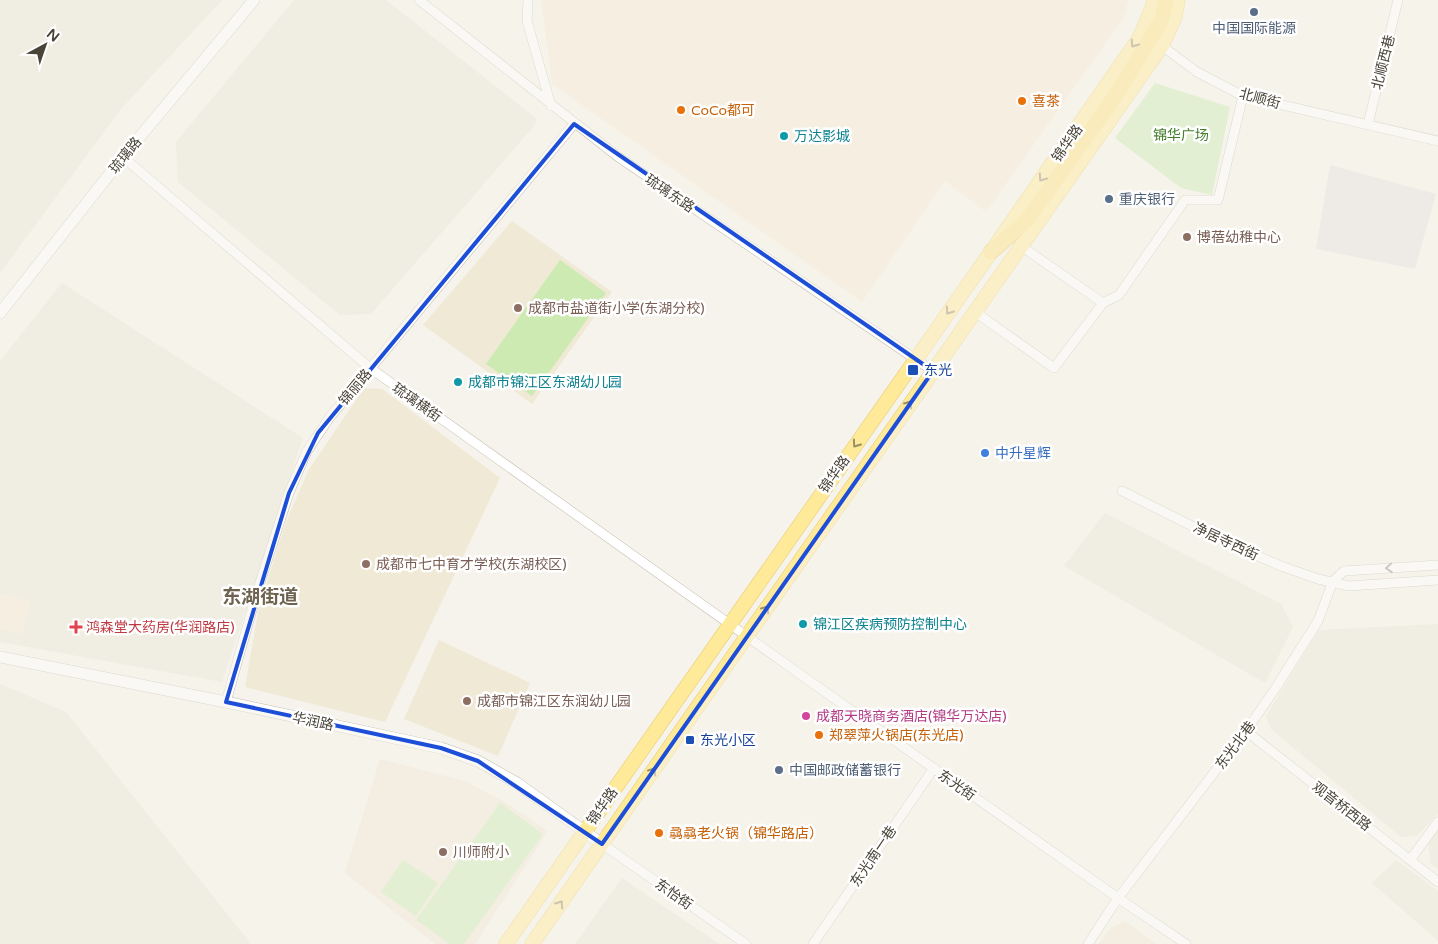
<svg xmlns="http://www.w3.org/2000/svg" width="1438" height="944" font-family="'Varela Round','Noto Sans SC',sans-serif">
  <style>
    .residential { fill: #e9e6d9 }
    .commercial { fill: #f7ecd6 }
    .education { fill: #efe9d5 }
    .green { fill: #cdeab3 }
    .parking { fill: #e4e3df }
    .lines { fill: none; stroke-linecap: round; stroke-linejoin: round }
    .minor-casing { stroke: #c1bcad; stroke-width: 10 }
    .tertiary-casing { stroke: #c1bcad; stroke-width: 12 }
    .primary-casing { stroke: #e6ca68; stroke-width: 15 }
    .trunk-casing { stroke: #e0b03a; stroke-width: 16 }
    .minor { stroke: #fff; stroke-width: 9 }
    .tertiary { stroke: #fff; stroke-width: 11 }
    .primary { stroke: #ffea9a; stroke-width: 14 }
    .trunk { stroke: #ffe283; stroke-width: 15 }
    .oneway { stroke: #9b8f64 }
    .oneway2 { stroke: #9b9892 }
    .marked { fill: none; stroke: #1d4ed8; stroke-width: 4; stroke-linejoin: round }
    .service-dot { fill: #5c6f8a; stroke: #fff; stroke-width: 2 }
    .food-dot { fill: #e8710a; stroke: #fff; stroke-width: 2 }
    .culture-dot { fill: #0f9aa8; stroke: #fff; stroke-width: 2 }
    .education-dot { fill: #8d6e63; stroke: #fff; stroke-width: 2 }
    .transit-dot { fill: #1a4fb4; stroke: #fff; stroke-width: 2 }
    .shop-dot { fill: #3f7fe0; stroke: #fff; stroke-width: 2 }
    .health-dot { fill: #e0444e; stroke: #fff; stroke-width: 2 }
    .hotel-dot { fill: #d1479c; stroke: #fff; stroke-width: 2 }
    .labels { text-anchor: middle; stroke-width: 5; stroke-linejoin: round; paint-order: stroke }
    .service-label { font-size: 14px; fill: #4e5e75; stroke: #fff; text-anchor: start }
    .street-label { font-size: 14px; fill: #4a4438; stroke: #fff }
    .food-label { font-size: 14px; fill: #c56008; stroke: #fff; text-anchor: start }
    .park-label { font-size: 14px; fill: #437e29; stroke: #fff }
    .culture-label { font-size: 14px; fill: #0d838f; stroke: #fff; text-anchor: start }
    .education-label { font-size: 14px; fill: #785e54; stroke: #fff; text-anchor: start }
    .transit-label { font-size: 14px; fill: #164399; stroke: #fff; text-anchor: start }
    .shop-label { font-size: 14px; fill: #366cbe; stroke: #fff; text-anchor: start }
    .health-label { font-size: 14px; fill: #be3a42; stroke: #fff; text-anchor: start }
    .hotel-label { font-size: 14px; fill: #b23c85; stroke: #fff; text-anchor: start }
    .district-label { font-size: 19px; font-weight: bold; fill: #6d634f; stroke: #fff }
  </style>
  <rect width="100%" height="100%" fill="#f5f3eb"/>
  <path class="residential" d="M0,0H222L121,109L0,273Z
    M294,0H386L537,119L534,126L371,314L340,315L178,182L176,142Z
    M62,283L303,438L222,682L0,642V361Z
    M1105,513L1281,604L1293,627L1265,683L1064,566Z
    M1438,624V814L1416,836L1401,837L1271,729L1266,716L1319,630Z
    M0,684L66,712L251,944H0Z
    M1438,831V869L1431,864L1428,843Z
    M1396,860L1438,891V941L1372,883Z
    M622,878L719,944H575Z"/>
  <path class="commercial" d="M541,0H1129L1123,19L986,212L945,181L862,302L552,84Z
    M0,593L31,602L22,635L0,629Z"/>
  <path class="education" d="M512,221L612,292L532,404L423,325Z
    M364,388L382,389L500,478L385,722L245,687L259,607L286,522L308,471Z
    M439,640L530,683L498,756L404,719Z
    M380,759L465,781L503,801L548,831L475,944H435L345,873Z
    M1125,921L1156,944H1099L1109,929Z"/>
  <path class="green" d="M1155,83L1230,107L1212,195L1181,188L1115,138Z
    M560,260L606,293L532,396L486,364Z
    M500,803L543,834L464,944H450L416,920Z
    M403,860L438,883L416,916L381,892Z"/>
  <path class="parking" d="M1330,165L1436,194L1415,269L1316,249Z"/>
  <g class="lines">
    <defs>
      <path id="minor" d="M419,0L617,156L933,371
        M528,0L527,21L551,106
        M1162,46L1197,72L1243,96L1438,141
        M1368,124L1398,0
        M123,157L370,368L804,677L1118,898L1186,944
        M1103,303L1119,295L1185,200H1218L1243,96
        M978,314L1054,368L1103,303L1021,246
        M1122,491L1214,537L1281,566L1318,579L1349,586L1438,580
        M226,702L257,592L289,493L307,451L330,417L574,124
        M1246,731L1438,882
        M602,844L746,944
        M1410,860L1438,822
        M813,944L934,768
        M1088,944L1118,898L1246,731L1275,689L1318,621L1333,581L1344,571L1438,565"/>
      <path id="tertiary" d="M0,313L123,157L254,0
        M0,657L226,702L441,748L478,761L517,783L602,844"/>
      <path id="primary" d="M506,944L991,252L1140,37L1153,6L1154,0
        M532,944L747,636L1162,46L1175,17L1178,0"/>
      <path id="trunk" d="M991,252L1027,220L1116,95L1162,19L1166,0"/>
    </defs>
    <use href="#minor" class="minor-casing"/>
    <use href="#tertiary" class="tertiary-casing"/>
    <use href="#primary" class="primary-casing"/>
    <use href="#trunk" class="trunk-casing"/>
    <use href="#minor" class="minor"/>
    <use href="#tertiary" class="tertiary"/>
    <use href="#primary" class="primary"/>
    <use href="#trunk" class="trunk"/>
  </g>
  <defs><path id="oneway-chevron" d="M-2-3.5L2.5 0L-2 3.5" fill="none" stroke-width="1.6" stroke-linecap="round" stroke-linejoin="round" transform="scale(1.25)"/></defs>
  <g class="oneway">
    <use href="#oneway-chevron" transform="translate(1134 44) rotate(125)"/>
    <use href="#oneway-chevron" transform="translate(1042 178) rotate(125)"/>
    <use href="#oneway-chevron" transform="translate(949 311) rotate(125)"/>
    <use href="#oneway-chevron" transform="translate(909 404) rotate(-55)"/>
    <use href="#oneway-chevron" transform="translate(856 444) rotate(125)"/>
    <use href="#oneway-chevron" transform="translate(766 609) rotate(-55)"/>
    <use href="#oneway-chevron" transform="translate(653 771) rotate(-55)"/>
    <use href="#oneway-chevron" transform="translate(560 904) rotate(-55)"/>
  </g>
  <use class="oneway2" href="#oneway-chevron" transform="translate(1389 568) rotate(176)"/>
  <path d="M0 0H1438V944H0ZM574,124L933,371L602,844L478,761L441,748L226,702L289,493L318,433Z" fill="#f5f3eb" fill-opacity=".55" fill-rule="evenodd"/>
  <path class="marked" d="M574,124L933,371L602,844L478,761L441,748L226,702L289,493L318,433Z"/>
  <g class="service-dot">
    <circle cx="1254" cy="12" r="5"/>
    <circle cx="1109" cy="199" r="5"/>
    <circle cx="779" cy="770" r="5"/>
  </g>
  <g class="food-dot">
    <circle cx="1022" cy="101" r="5"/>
    <circle cx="681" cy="110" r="5"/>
    <circle cx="819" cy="735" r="5"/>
    <circle cx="659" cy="833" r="5"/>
  </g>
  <g class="culture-dot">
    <circle cx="784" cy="136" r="5"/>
    <circle cx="458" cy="382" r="5"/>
    <circle cx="803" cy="624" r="5"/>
  </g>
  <g class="education-dot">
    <circle cx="1187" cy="237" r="5"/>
    <circle cx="518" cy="308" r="5"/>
    <circle cx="366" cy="564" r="5"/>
    <circle cx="467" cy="701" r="5"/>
    <circle cx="443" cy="852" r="5"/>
  </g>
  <g class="transit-dot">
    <rect x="907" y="364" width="12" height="12" rx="2.5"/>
    <rect x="685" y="735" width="10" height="10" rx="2.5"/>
  </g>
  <circle class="shop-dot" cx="985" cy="453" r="5"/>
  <path class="health-dot" d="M73.5 619.5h5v5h5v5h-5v5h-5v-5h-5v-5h5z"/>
  <circle class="hotel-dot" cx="806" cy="716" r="5"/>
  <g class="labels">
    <g class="service-label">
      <text x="1254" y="33" text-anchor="middle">中国国际能源</text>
      <text x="1119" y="204">重庆银行</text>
      <text x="789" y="775">中国邮政储蓄银行</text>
    </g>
    <g class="street-label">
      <text transform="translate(1383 62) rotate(-76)" y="5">北顺西巷</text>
      <text transform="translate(1260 98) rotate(15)" y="5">北顺街</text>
      <text transform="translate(1067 143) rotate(-55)" y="5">锦华路</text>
      <text transform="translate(125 155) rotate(-51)" y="5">琉璃路</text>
      <text transform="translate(670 193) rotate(34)" y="5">琉璃东路</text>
      <text transform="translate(355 387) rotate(-50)" y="5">锦丽路</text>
      <text transform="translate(417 402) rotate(35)" y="5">琉璃横街</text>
      <text transform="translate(834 474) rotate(-55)" y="5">锦华路</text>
      <text transform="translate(1226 541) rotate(25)" y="5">净居寺西街</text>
      <text transform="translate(313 721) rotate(12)" y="5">华润路</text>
      <text transform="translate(1235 745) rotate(-53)" y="5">东光北巷</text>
      <text transform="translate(957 785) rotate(35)" y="5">东光街</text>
      <text transform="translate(602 806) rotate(-55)" y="5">锦华路</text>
      <text transform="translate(1342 806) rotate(38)" y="5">观音桥西路</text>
      <text transform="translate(873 856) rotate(-56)" y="5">东光南一巷</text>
      <text transform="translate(674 894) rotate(35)" y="5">东怡街</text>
    </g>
    <g class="food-label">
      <text x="1032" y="106">喜茶</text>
      <text x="691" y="115">CoCo都可</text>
      <text x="829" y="740">郑翠萍火锅店(东光店)</text>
      <text x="669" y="838">骉骉老火锅（锦华路店）</text>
    </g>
    <g class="park-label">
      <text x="1181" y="140">锦华广场</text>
    </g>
    <g class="culture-label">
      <text x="794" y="141">万达影城</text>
      <text x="468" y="387">成都市锦江区东湖幼儿园</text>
      <text x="813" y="629">锦江区疾病预防控制中心</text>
    </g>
    <g class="education-label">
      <text x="1197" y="242">博蓓幼稚中心</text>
      <text x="528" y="313">成都市盐道街小学(东湖分校)</text>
      <text x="376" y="569">成都市七中育才学校(东湖校区)</text>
      <text x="477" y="706">成都市锦江区东润幼儿园</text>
      <text x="453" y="857">川师附小</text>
    </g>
    <g class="transit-label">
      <text x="924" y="375">东光</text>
      <text x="700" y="745">东光小区</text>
    </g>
    <g class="shop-label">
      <text x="995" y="458">中升星辉</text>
    </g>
    <g class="health-label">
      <text x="86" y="632">鸿森堂大药房(华润路店)</text>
    </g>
    <g class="hotel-label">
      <text x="816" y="721">成都天晓商务酒店(锦华万达店)</text>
    </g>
    <g class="district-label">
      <text x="260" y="603">东湖街道</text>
    </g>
  </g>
  <g transform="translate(45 45) rotate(40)" stroke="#ffffff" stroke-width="4" paint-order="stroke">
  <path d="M0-4L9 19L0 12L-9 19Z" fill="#4a4438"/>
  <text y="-8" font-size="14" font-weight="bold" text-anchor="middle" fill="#4a4438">N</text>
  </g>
</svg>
